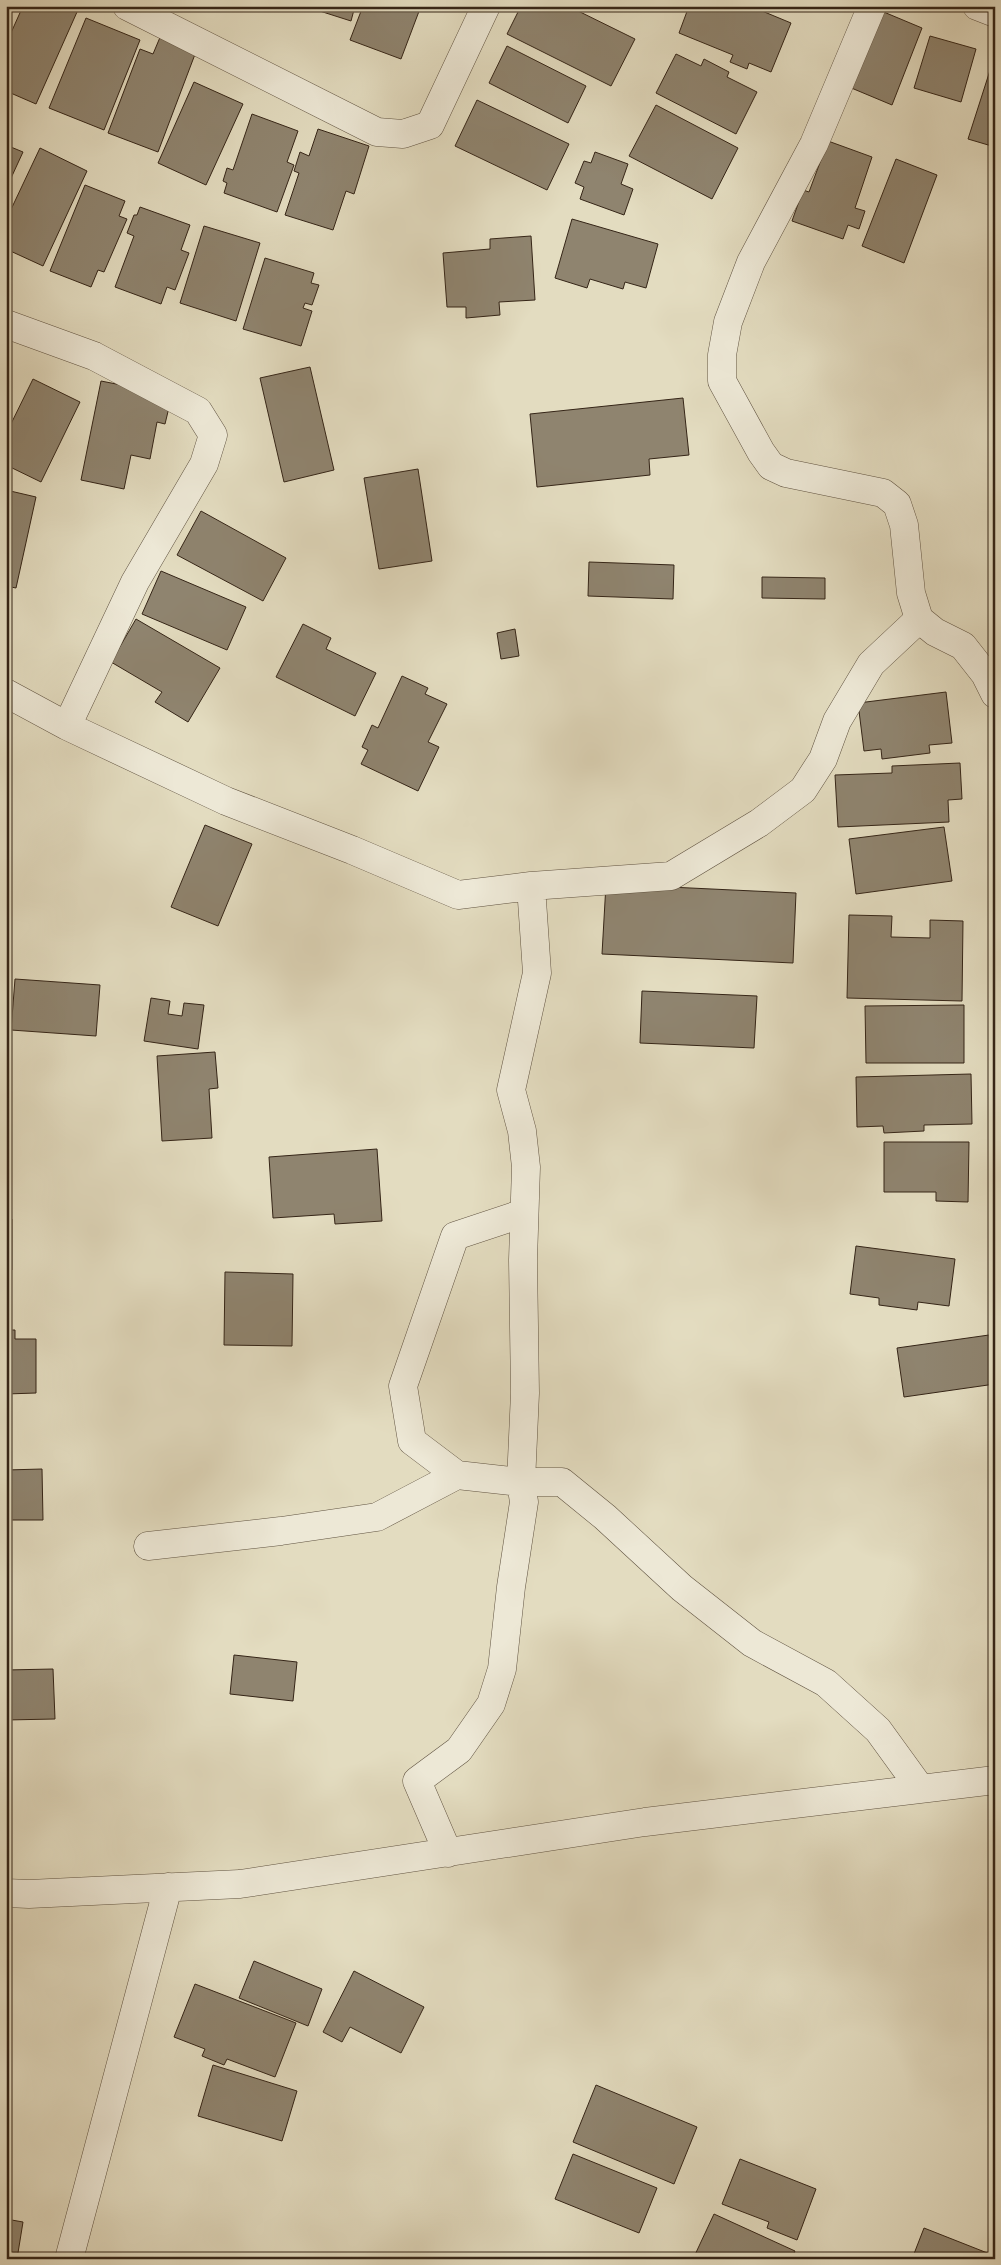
<svg xmlns="http://www.w3.org/2000/svg" width="1001" height="2265" font-family="'IM FELL Double Pica',serif">
  <style>
    .building { fill: #8f846f; stroke: #352517 }
    .lines { fill: none; stroke-linecap: round; stroke-linejoin: round }
    .minor-casing { stroke: #605341; stroke-width: 29 }
    .minor { stroke: #ede8d6; stroke-width: 28 }
  </style>
  <rect width="100%" height="100%" fill="#e3dcc0"/>
  <filter id="stains"><feTurbulence type="fractalNoise" baseFrequency=".004" numOctaves="4"/><feColorMatrix values="0 0 0 0 .2 0 0 0 0 .09 0 0 0 0 .02 0 0 0 .5 -.17"/></filter>
  <radialGradient id="worn" r=".72"><stop offset=".6" stop-color="#630" stop-opacity="0"/><stop offset="1" stop-color="#630" stop-opacity=".3"/></radialGradient>
  <path class="building" d="M23,6H31L40,10L42,6H63L77,12L36,104L6,91V44Z
    M304,6H355L351,21Z
    M363,6H421L401,59L350,40Z
    M521,6H568L635,39L611,86L507,34Z
    M689,6H750L791,23L771,72L749,63L747,69L730,62L733,55L679,33Z
    M879,10L922,28L892,105L849,87Z
    M86,18L140,40L104,130L49,108Z
    M161,35L197,49L158,152L108,133L140,49L153,54Z
    M930,36L976,49L961,102L914,88Z
    M507,46L586,86L568,123L489,83Z
    M676,54L701,66L704,59L729,72L727,77L757,92L736,134L656,93Z
    M993,61H995V147L968,139Z
    M194,82L243,104L206,185L158,163Z
    M477,100L569,144L547,190L455,146Z
    M656,105L738,148L712,199L629,156Z
    M252,114L298,131L287,162L294,165L277,212L224,193L227,183L223,181L227,168L233,170Z
    M318,129L369,146L354,194L346,191L333,230L285,215L299,173L294,171L300,152L309,156Z
    M828,141L872,157L855,208L865,211L859,229L848,225L843,239L792,221L803,190L809,192Z
    M6,145L23,152L6,189Z
    M40,148L87,171L43,266L6,249V220Z
    M595,152L628,164L621,184L633,189L624,215L580,199L584,187L575,183L584,161L591,163Z
    M896,159L937,175L904,263L862,246Z
    M85,185L125,201L119,216L127,219L104,272L98,270L91,287L50,271Z
    M140,207L190,225L181,250L189,253L175,290L167,287L161,304L115,287L134,236L127,233L134,215H137Z
    M572,219L658,244L646,288L625,282L623,289L590,279L587,288L555,278Z
    M204,226L260,243L236,321L180,303Z
    M531,236L535,300L499,302L500,315L466,318V307H447L443,253L490,249V239Z
    M265,258L314,273L311,283L319,285L312,305L305,303L303,308L312,311L301,346L243,329Z
    M310,367L334,470L284,482L260,378Z
    M33,379L80,402L41,482L6,465V434Z
    M101,381L172,395L165,424L157,422L150,459L131,455L124,489L81,480Z
    M683,398L689,455L649,459L650,475L537,487L530,414Z
    M418,469L432,561L379,569L364,478Z
    M6,490L36,497L16,588L6,586Z
    M201,511L286,558L263,601L177,555Z
    M589,562L674,565L673,599L588,596Z
    M161,571L246,607L227,650L142,614Z
    M762,577L825,578V599L762,598Z
    M136,619L220,668L188,722L155,702L162,692L111,662Z
    M303,624L331,638L326,649L376,673L355,716L276,677Z
    M515,629L519,656L501,659L497,633Z
    M402,676L428,688L425,694L447,704L428,742L439,747L418,791L361,764L368,750L362,747L372,725L378,728Z
    M946,692L952,743L929,745L930,753L882,759L881,749L864,751L858,703Z
    M960,763L962,799L948,800L949,822L838,827L835,775L892,773V766Z
    M205,825L252,844L218,926L171,907Z
    M944,827L952,881L856,894L849,839Z
    M606,884L796,893L793,963L602,954Z
    M849,915L892,916L891,937L930,938V920L963,921L962,1001L847,998Z
    M15,979L100,985L96,1036L11,1030Z
    M642,991L757,996L754,1048L640,1043Z
    M151,998L170,1001L168,1014L182,1016L184,1003L204,1005L198,1049L144,1041Z
    M964,1005V1063H866L865,1006Z
    M215,1052L218,1088L209,1089L212,1138L162,1141L157,1056Z
    M971,1074L972,1124L924,1125V1131L884,1133L883,1126L857,1127L856,1077Z
    M884,1142H969L968,1202L936,1201V1192H884Z
    M377,1149L382,1221L335,1224L334,1214L273,1218L269,1157Z
    M6,1219H12V1270H6Z
    M856,1246L955,1259L949,1306L918,1302L917,1310L879,1305V1298L850,1294Z
    M225,1272L293,1274L292,1346L224,1345Z
    M6,1330H15V1339H36V1393L6,1394Z
    M989,1335L995,1384L904,1397L897,1348Z
    M42,1469L43,1520H6V1470Z
    M234,1655L297,1662L293,1701L230,1694Z
    M53,1669L55,1719L6,1720V1670Z
    M254,1961L322,1989L308,2026L239,1998Z
    M354,1971L424,2007L401,2053L350,2027L342,2042L323,2032Z
    M195,1984L296,2023L275,2077L227,2059L224,2065L202,2056L205,2049L174,2037Z
    M213,2065L297,2091L282,2141L198,2116Z
    M596,2085L697,2127L674,2184L573,2142Z
    M573,2154L657,2188L639,2233L555,2199Z
    M740,2159L816,2189L797,2240L767,2228L769,2222L722,2204Z
    M714,2214L795,2251L791,2259H693Z
    M6,2219L23,2222L17,2259H6Z
    M924,2228L995,2256V2259H912Z"/>
  <g class="lines">
    <defs>
      <path id="minor" d="M127,6L377,132L403,134L430,125L486,6
        M872,6L814,144L751,262L728,322L722,355V381L761,452L771,466L786,473L883,493L897,504L904,525L911,593L919,619L935,632L963,646L985,674L995,694
        M977,6L995,13
        M6,324L94,356L198,411L213,435L204,464L135,582L67,726
        M6,693L67,726L226,801L352,850L458,895L531,886L671,876L759,823L803,790L823,759L837,721L871,664L919,619
        M524,1213L455,1236L403,1386L412,1441L457,1475L521,1482H562L605,1517L682,1588L752,1643L826,1683L878,1730L920,1788
        M148,1546L281,1531L377,1517L457,1475
        M448,1853L417,1781L459,1750L491,1704L502,1669L511,1587L524,1502L521,1482L525,1393L523,1260L526,1167L522,1131L511,1090L537,973L531,886
        M6,1893L29,1894L240,1884L645,1822L995,1780
        M69,2259L168,1887"/>
    </defs>
    <use href="#minor" class="minor-casing"/>
    <use href="#minor" class="minor"/>
  </g>
  <rect width="1001" height="2265" fill="none" stroke="#e3dcc0" stroke-width="25"/>
  <rect x="8" y="8" width="986" height="2250" fill="none" stroke="#352517" stroke-width="2.5"/>
  <rect x="12" y="12" width="976" height="2240" fill="none" stroke="#352517"/>
  <rect width="100%" height="100%" filter="url(#stains)"/>
  <rect width="100%" height="100%" fill="url(#worn)"/>
</svg>
